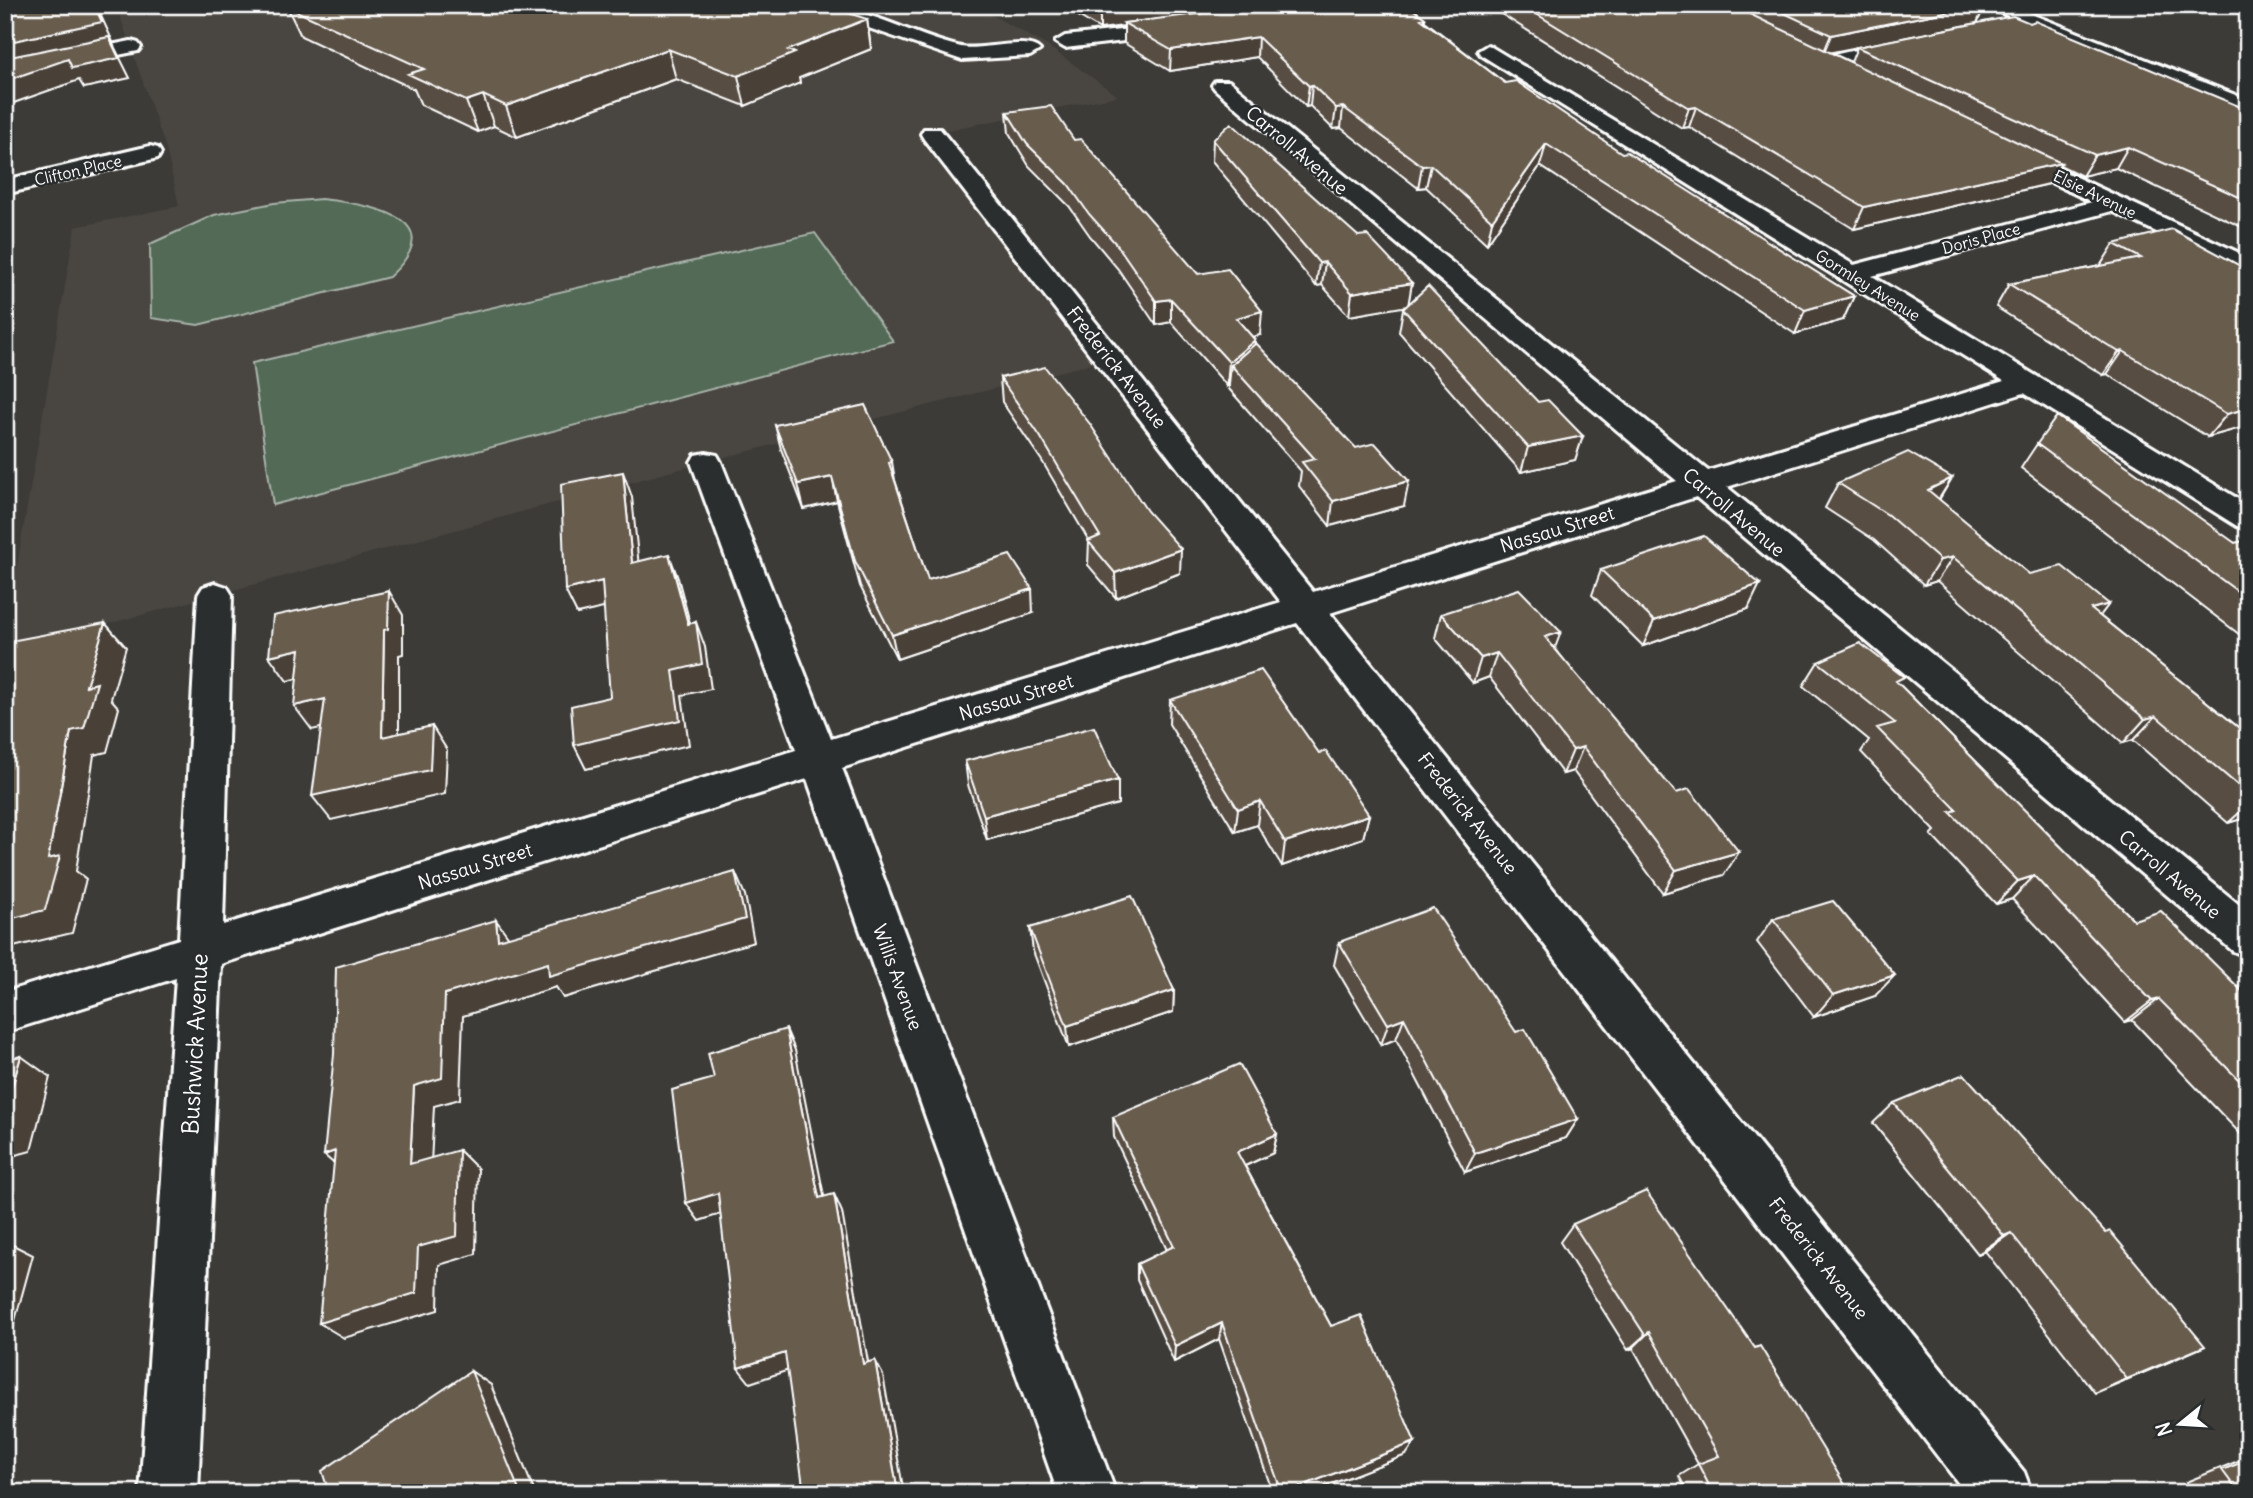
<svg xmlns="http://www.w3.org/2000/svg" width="2253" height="1498" font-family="Delius,sans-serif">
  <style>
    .built { fill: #49453f }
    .green { fill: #536a57; stroke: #a9b4ab; stroke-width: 2 }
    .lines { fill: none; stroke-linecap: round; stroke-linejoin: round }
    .minor-casing { stroke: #fff; stroke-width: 6 }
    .minor { fill: #2a2d2e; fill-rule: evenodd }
    .wall { fill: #594e43; stroke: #fff; stroke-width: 2; fill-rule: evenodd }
    .shaded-wall { fill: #484037; stroke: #fff; stroke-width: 2 }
    .building { fill: #675b4e; stroke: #fff; stroke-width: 2 }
    .labels { text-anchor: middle; stroke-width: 5; stroke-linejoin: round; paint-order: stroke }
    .far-street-label { font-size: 16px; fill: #fff; stroke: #2a2d2e }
    .street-label { font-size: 19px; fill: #fff; stroke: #2a2d2e }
    .near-street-label { font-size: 23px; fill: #fff; stroke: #2a2d2e }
  </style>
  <rect width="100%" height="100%" fill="#3c3b38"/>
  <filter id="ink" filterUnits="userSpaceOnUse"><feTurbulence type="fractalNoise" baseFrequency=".0143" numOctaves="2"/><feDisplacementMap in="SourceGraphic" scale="14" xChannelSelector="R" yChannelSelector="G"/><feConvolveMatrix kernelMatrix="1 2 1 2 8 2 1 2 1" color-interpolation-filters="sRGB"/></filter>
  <g filter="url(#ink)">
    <path class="built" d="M116,5H974L1048,46L1118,96L933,133L1110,359L706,462L5,652V635L75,227L179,206L166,149Z"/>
    <path class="green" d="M321,199C367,204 455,217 389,277L198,325L151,318L150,244L214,215L274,203Z
      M815,233L893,341L273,505L252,363Z"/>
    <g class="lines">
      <defs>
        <path id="minor" d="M811,5C864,5 910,35 961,47C979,51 1029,36 1040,50L1030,56L962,60L813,9Z
          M1982,5H2008L2248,100V114Z
          M1177,24L1187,30L1184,34L1065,48L1055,42L1065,36Z
          M1905,39L1915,45L1912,49L1822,69L1812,63L1815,59Z
          M131,41L138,43L141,47L138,51L5,78V66Z
          M1488,45L1854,265L2092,202L1999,157L1996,152L1999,147L2007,145L2248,257V275L2112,211L1872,276L2248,505V529L2237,526L2024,393L1727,487L2248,912V957L2233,951L1696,497L1330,613L2024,1472L2032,1493H1966L1297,623L842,768L1116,1493H1058L807,779L221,964L198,1493H140L176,978L5,1032V992L179,939L198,595L203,587L215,583L227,587L232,595L223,925L796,750L691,462L695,455L706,453L717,455L721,462L831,739L1281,602L924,139L921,134L924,129H940L1313,592L1677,481L1215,89L1212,85L1215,81H1229L1708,471L2004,381L1481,55L1478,51Z
          M150,146L158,148L161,153L158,158L5,194V180Z"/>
      </defs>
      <use href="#minor" class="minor-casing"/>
      <use href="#minor" class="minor"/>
    </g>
    <path class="wall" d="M1060,5H1407L1425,18V21L1505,83L1854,296L1843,320L1795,334L1540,166L1487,244L1426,187L1418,188L1341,128L1333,129L1310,106L1306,107L1257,57L1170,71L1124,43V26L1100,29Z
      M1487,5H1985L1977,23L2248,110V230L2116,168L2082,176L2060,165L2049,184L1854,229L1689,127L1682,128ZM1857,47L1851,62L1831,53Z
      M287,7L867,19L871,49L799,78L800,83L745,106L676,79L517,137L494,126L478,132L421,105L414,89L301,36Z
      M1007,112L1074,140L1198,274L1260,335L1252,337L1255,344L1404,506L1330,526L1299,486L1301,471L1229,389V384L1227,386L1171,322L1156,325L1118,269L1090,236L1069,206L1029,166L1009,133Z
      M1213,140L1358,236L1412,283L1408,304L1583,436L1575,460L1521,472L1399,332L1403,309L1405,306L1349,316L1322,285L1316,286L1212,161Z
      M2114,244L2248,270V426L2208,437L2107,374L2103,375L1996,307L2009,284L2100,266Z
      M1000,378L1180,573L1116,598L1088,565L1089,541L1042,461L1002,402Z
      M775,425L892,462L895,480L928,580L1033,613L897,659L860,586L837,501L804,509L781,449Z
      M2037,444L2235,543L2248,540V641L2021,468Z
      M1952,478L1939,500L2029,574L2109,604L2100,616L2248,735V817L2228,823L2133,740L2123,743L1937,581L1924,585L1874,540L1825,508L1838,483Z
      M1601,570L1748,609L1643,646L1592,595Z
      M1441,614L1555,648L1724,875L1663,893L1573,771L1563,774L1489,677L1473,683L1435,638Z
      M1818,662L1899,684L2134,920L2248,997V1142L2132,1020L2125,1022L2012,899L1996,904L1931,835L1935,831L1861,752L1869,740L1803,686Z
      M1170,700L1319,753L1369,815L1363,838L1282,866L1257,825L1235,832L1169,724Z
      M965,761L1118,780V804L987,840L968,785Z
      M1773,919L1875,996L1814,1017L1757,942Z
      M1030,928L1174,990L1173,1012L1069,1047L1033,951Z
      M1339,942L1516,1032L1578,1119L1566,1138L1465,1172L1396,1039L1381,1045L1334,965Z
      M1894,1103L2171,1361L2095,1393L1985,1251L1978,1254L1873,1123Z
      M1113,1117L1277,1134L1273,1153L1245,1166L1331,1326L1406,1455L1308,1493H1273L1219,1339L1174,1362L1137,1280V1264L1167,1250L1114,1137Z
      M1573,1224L1850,1493H1688L1679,1476L1698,1464L1633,1348L1628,1350L1560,1242Z
      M2248,1457V1493H2194L2186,1482Z"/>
    <path class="shaded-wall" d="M94,5H96L113,42H112L130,78L84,88L79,80L5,106V43Z
      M1132,5H1287L1124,23V26L1100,29V9Z
      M1980,5H1985L1977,23L1823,54L1831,35Z
      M867,19L871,49L799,78L800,83L745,106L738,76L788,50Z
      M1258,37L1257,57L1170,71L1171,50Z
      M668,49L676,79L517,137L506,106Z
      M1312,85L1310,106L1306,107L1309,86Z
      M483,95L494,126L478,132L466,101Z
      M1343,107L1341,128L1333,129L1336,108Z
      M1696,107L1689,127L1682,128L1689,108Z
      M5,136L10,162L5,163Z
      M1546,144L1540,166L1487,244L1492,221Z
      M2128,147L2116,168L2082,176L2095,155Z
      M2061,163L2049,184L1854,229L1864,207Z
      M1431,165L1426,187L1418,188L1422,166Z
      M1325,262L1322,285L1316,286L1319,263Z
      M1412,283L1408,306L1349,316L1352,293Z
      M1854,296L1843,320L1795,334L1805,310Z
      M1171,299V322L1156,325V301Z
      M1262,311L1260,335L1234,341L1236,318Z
      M1255,340L1253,364L1231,365L1229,384L1227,386L1229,362Z
      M2123,351L2107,374L2103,375L2119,352Z
      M2248,408V426L2208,437L2227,414Z
      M1583,436L1575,460L1521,472L1528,447Z
      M623,472L632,497L641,587L632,563Z
      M832,477L837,501L804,509L798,484Z
      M1952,478L1937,502L1928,490Z
      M1409,481L1404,506L1330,526L1333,501Z
      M1181,549L1180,573L1116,598L1115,573Z
      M669,554L678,578L697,649L688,624Z
      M1953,557L1937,581L1924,585L1940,560Z
      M602,581L612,606L577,614L565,590Z
      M1760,584L1748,609L1643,646L1654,621Z
      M1032,589L1033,613L897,659L892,635Z
      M389,591L403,615V654L399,655V761L382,737L384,630Z
      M2109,604L2090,629L2091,609Z
      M696,622L705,647L711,689L682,695L689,745L586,769L574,745L673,671Z
      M105,623L126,647L111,699L119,708L107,752L94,755L76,871L86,879L72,933L5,949V920L48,859L71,731Z
      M1561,632L1552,656L1545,637Z
      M300,649L317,674L287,681L269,656Z
      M1497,653L1489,677L1473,683L1481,658Z
      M325,699L342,723L312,730L294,706Z
      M2156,716L2133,740L2123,743L2145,719Z
      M432,726L447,750L445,794L331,820L312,796Z
      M1583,747L1573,771L1563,774L1573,750Z
      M1118,780V804L987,840L984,816Z
      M1260,801L1257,825L1235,832L1238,809Z
      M2248,805V817L2228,823Z
      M1369,815L1363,838L1282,866L1285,842Z
      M1739,852L1724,875L1663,893L1676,870Z
      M735,872L745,895L754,942L563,998L556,987L463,1016L460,1099L434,1106L430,1183L410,1164L414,1086L445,994Z
      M2034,876L2012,899L1996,904L2018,881Z
      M496,920L512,942L498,940Z
      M1895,975L1875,996L1814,1017L1833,995Z
      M1174,990L1173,1012L1069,1047L1067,1026Z
      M2159,999L2132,1020L2125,1022L2152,1001Z
      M1404,1018L1396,1039L1381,1045L1388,1024Z
      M786,1029L795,1050L828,1216L819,1198Z
      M21,1056L50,1077L31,1151L5,1158V1111Z
      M1578,1119L1566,1138L1465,1172L1475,1153Z
      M1277,1134L1273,1153L1234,1171L1237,1152Z
      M459,1150L478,1169L476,1254L439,1265L438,1310L344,1338L319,1323L418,1247Z
      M335,1151L346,1174L324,1155Z
      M718,1193L730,1211L699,1221L686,1203Z
      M834,1194L842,1212L871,1379L863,1364Z
      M2011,1233L1985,1251L1978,1254L2004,1236Z
      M5,1241L33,1255L5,1357Z
      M1222,1323L1219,1339L1174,1362L1175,1346Z
      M1649,1332L1633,1348L1628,1350L1645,1335Z
      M2205,1346L2171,1361L2095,1393L2127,1379Z
      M785,1353L795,1368L750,1383L738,1368Z
      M875,1360L883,1375L904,1493H898Z
      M471,1371L491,1385L535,1493H511Z
      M5,1403L10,1405L5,1426Z
      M1415,1442L1406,1455L1308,1493H1284Z"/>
    <path class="building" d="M5,5H94L102,22L5,43Z
      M294,5H824L867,19L788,50L795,53L738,76L668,49L506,106L483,95L466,101L408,74L424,69L287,7Z
      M1093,5H1132L1100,9Z
      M1269,5H1407L1425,18L1421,19L1505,83L1516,81L1622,153L1627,152L1854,296L1805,310L1546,144L1492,221L1431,165L1422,166L1343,107L1336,108L1312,85L1309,86L1258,37L1171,50L1124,23Z
      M1522,5H1731L2061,163L1864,207L1696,107L1689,108Z
      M1767,5H1980L1831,35Z
      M2013,16L2030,23L2035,21L2248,110V201L2128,147L2095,155L1857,47Z
      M109,37L119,58L72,68L68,59L5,81V58Z
      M1051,106L1074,140L1081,139L1198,274L1228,269L1262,311L1236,318L1255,340L1229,362L1171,299L1156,301L1118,246L1089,214L1068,184L1027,144L1007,112Z
      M1231,123L1358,236L1367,235L1412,283L1352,293L1325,262L1319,263L1213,140Z
      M2172,229L2248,270V377L2245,378L2248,380V408L2227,414L2123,351L2119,352L2009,284L2141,258L2114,244Z
      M1428,286L1538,402L1548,400L1583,436L1528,447L1403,309Z
      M1256,343L1356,448L1375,443L1409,481L1333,501L1302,462L1315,459L1231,365Z
      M1045,367L1090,424L1147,511L1181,549L1115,573L1088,541L1100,536L1040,436L1000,378Z
      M865,405L892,462L889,463L928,580L1010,555L1032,589L892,635L855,561L832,477L798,484L775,425Z
      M2057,416L2235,543L2248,540V599L2037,444Z
      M1908,452L1952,478L1928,490L2029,574L2062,566L2109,604L2091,609L2248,735V794L2156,716L2145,719L1953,557L1940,560L1888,515L1838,483Z
      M623,472L632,563L669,554L688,624L696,622L702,664L673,671L680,720L574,745L571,706L610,697L602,581L565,590L561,484Z
      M1704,536L1760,584L1654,621L1601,570Z
      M1519,589L1561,632L1545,637L1676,793L1689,789L1739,852L1676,870L1583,747L1573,750L1497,653L1481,658L1441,614Z
      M389,591L388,629L384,630L382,737L432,726L430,770L312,796L325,699L294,706L300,649L269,656L273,616Z
      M105,623L86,686L97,683L84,728L71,731L48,859L60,856L45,910L5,920V642Z
      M1860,643L1904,677L1896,681L2134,920L2161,911L2248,997V1089L2159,999L2152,1001L2034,876L2018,881L1950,812L1957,810L1877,728L1895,723L1818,662Z
      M1261,670L1319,753L1326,751L1369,815L1285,842L1260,801L1238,809L1170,700Z
      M1094,727L1118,780L984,816L965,761Z
      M735,872L745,919L549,976L548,963L445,994L442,1078L414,1086L410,1164L459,1150L457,1236L418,1247L416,1293L319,1323L335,1151L324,1155L334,1054L336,967L496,920L498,940Z
      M1132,896L1174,990L1067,1026L1030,928Z
      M1833,901L1895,975L1833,995L1773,919Z
      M1433,908L1516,1032L1525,1029L1578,1119L1475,1153L1404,1018L1388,1024L1339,942Z
      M786,1029L819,1198L834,1194L863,1364L875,1360L898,1493H804L785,1353L738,1368L718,1193L686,1203L672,1090L714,1078L708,1053Z
      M21,1056L5,1111V1060Z
      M1239,1064L1277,1134L1237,1152L1331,1326L1361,1315L1415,1442L1284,1493H1282L1222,1323L1175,1346L1137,1264L1174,1246L1113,1117Z
      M1964,1074L2106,1233L2110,1231L2205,1346L2127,1379L2011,1233L2004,1236L1894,1103Z
      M1646,1191L1755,1348L1760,1346L1850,1493H1713L1698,1464L1719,1456L1649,1332L1645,1335L1573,1224Z
      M471,1371L518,1488L511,1493H329L322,1471Z
      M2248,1460V1493H2239L2222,1470Z"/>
  </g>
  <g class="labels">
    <g class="far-street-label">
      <text transform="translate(78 170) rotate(-13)" y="6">Clifton Place</text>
      <text transform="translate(2095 194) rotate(26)" y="6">Elsie Avenue</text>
      <text transform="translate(1981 238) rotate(-15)" y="6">Doris Place</text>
      <text transform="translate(1868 285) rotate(32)" y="6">Gormley Avenue</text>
    </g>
    <g class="street-label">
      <text transform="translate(1297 150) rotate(40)" y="7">Carroll Avenue</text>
      <text transform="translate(1117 367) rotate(52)" y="7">Frederick Avenue</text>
      <text transform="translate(1734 512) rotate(40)" y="7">Carroll Avenue</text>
      <text transform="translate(1557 529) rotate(-17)" y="7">Nassau Street</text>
      <text transform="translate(1016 697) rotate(-17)" y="7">Nassau Street</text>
      <text transform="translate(1468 813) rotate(52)" y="7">Frederick Avenue</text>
      <text transform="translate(475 866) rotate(-17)" y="7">Nassau Street</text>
      <text transform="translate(2170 874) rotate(40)" y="7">Carroll Avenue</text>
      <text transform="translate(898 977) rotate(70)" y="7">Willis Avenue</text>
      <text transform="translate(1819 1258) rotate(52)" y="7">Frederick Avenue</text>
    </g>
    <g class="near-street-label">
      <text transform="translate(195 1044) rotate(-87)" y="8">Bushwick Avenue</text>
    </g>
  </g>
  <rect width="2253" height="1498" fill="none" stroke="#2a2d2e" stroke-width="28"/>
  <rect x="14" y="14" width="2225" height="1470" fill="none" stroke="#fff" stroke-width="2.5" filter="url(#ink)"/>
  <g transform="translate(2180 1424) rotate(252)" stroke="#2a2d2e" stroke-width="5" paint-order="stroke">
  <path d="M0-5L12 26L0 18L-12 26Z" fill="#ffffff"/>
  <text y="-10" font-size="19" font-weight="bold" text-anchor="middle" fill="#ffffff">N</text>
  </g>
</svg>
